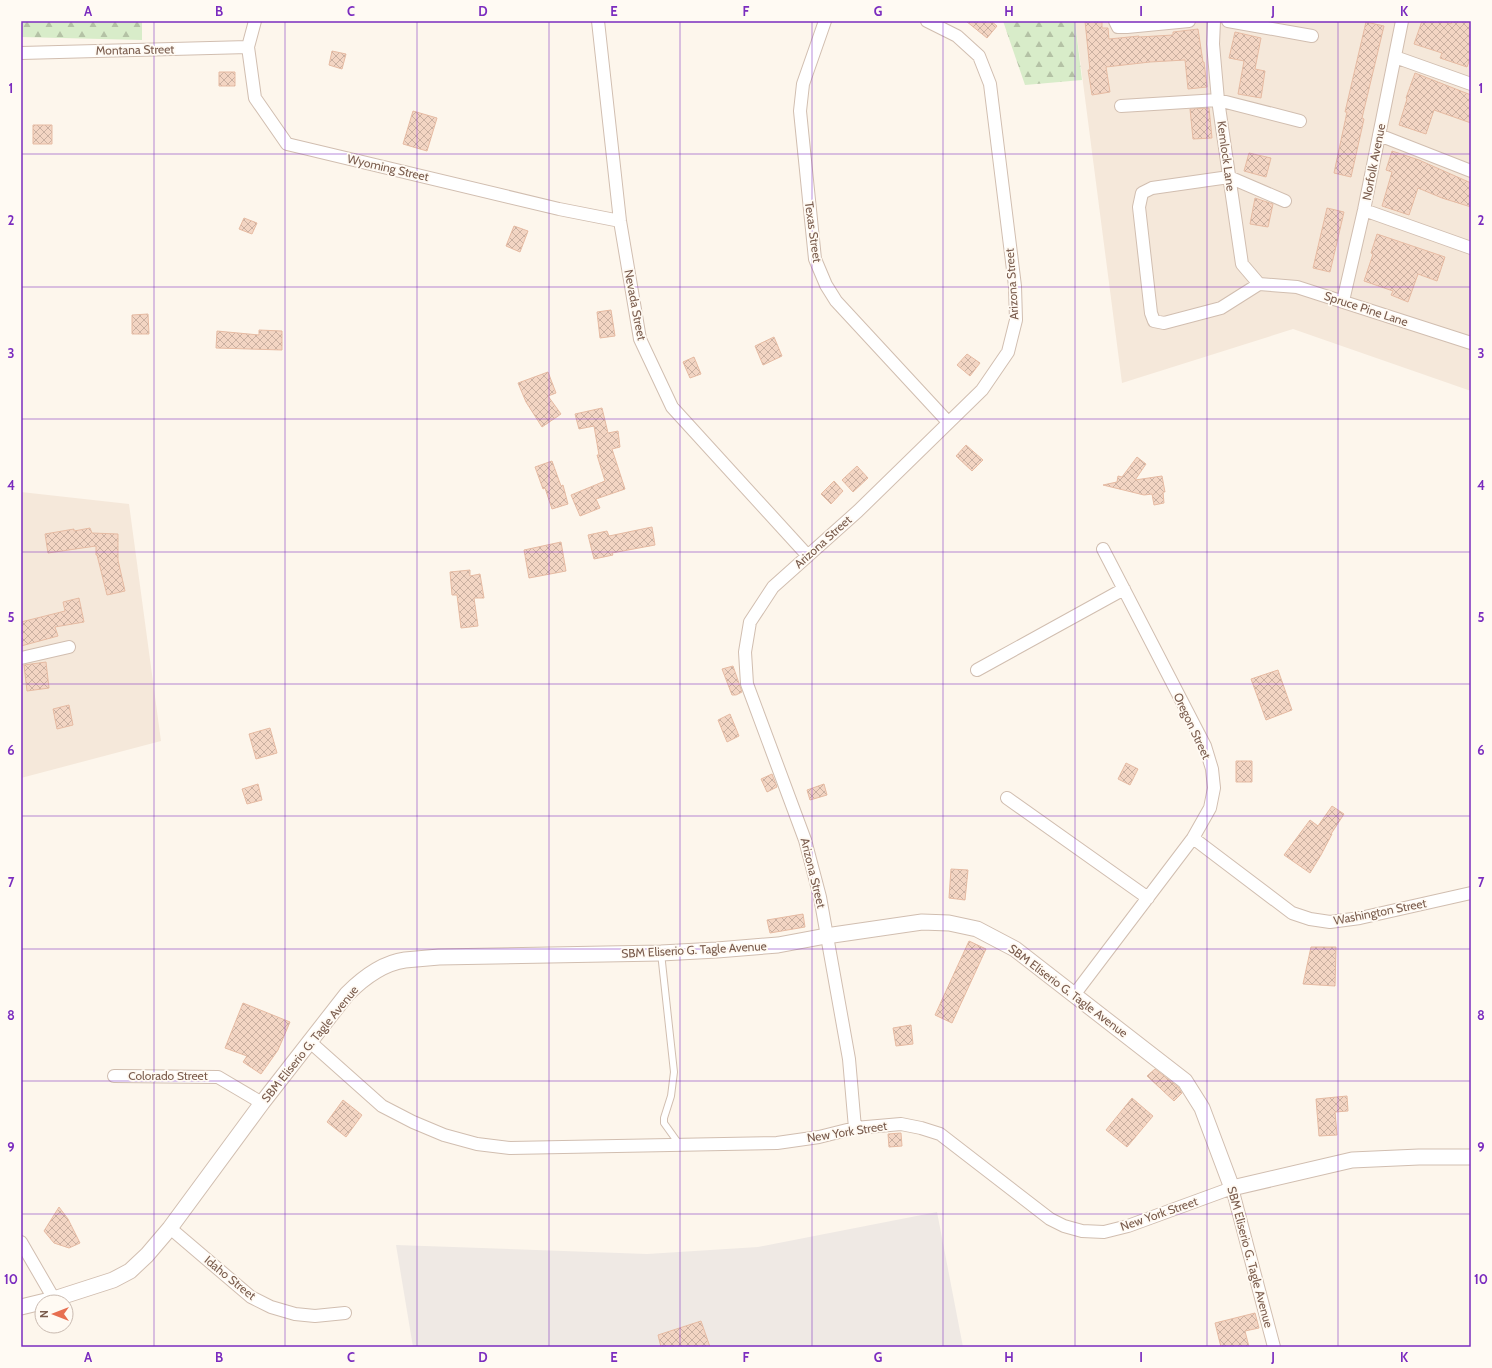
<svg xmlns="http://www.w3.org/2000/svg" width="1492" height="1368" font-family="Cabin,sans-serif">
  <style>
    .residential { fill: #f5e8da }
    .industrial { fill: #efe9e4 }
    .forest { fill: url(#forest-firs) }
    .building { fill: url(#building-cross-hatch); stroke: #e6bba3 }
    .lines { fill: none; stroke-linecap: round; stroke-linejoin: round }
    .service-casing { stroke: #d1beb0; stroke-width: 8 }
    .minor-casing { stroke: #d1beb0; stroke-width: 14 }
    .tertiary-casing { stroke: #d1beb0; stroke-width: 17 }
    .service { stroke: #fff; stroke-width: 6 }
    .minor { stroke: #fff; stroke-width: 12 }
    .tertiary { stroke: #fff; stroke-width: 15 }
    .grid { fill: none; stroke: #7b2cbf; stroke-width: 1; stroke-opacity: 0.55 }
    .labels { text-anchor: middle; stroke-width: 3.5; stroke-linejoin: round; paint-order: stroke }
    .street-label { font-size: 12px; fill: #7a5c4d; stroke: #fffaf3 }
    .neatline { fill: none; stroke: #7b2cbf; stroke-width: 1.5 }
    .grid-label { font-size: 13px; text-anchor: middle; font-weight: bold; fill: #7b2cbf }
  </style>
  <defs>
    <pattern id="forest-firs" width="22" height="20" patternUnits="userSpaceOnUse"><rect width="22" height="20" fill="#d8ecc9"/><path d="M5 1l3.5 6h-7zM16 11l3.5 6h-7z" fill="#b4c2a5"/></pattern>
    <pattern id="building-cross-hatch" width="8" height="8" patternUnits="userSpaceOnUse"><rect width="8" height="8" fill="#f3d5c3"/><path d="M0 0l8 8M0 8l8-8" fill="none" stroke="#cab0a1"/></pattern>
  </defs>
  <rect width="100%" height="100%" fill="#fdf6ec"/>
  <path class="residential" d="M1075,21H1471V391L1293,329L1122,383Z
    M21,492L129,504L161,741L21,778Z"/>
  <path class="industrial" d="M937,1212L963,1347H413L396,1245L647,1254L758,1247Z"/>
  <path class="forest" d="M21,21H142V40L21,37Z
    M1003,21H1075L1082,80L1025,85Z"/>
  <path class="building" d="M966,21H991L997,26L987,38Z
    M1085,21H1102V28H1108L1109,39L1139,36V37L1173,35V32L1198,29L1203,62H1204L1207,87L1188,89L1185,60L1150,62L1106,67L1110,92L1092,95L1088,70H1090Z
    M1422,21H1442L1451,24L1452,21H1471V56L1467,67L1440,58L1442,53L1414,44Z
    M1366,22L1384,26L1362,118L1364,119L1351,177L1334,173L1347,112H1345Z
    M1235,32L1261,38L1255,69L1265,71L1261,98L1238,94L1244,61L1229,58Z
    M332,51L346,54L342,69L329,65Z
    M219,72H235V86H219Z
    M1415,73L1471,95V123L1434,110L1426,134L1399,125L1407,99L1406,98Z
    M1209,108L1212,138L1193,139L1190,109Z
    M413,111L437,118L427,151L403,144Z
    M33,125H52V144H33Z
    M1392,151L1419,160L1471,183V207L1442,198L1418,188L1409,215L1382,206L1392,172L1386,170Z
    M1249,153L1271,158L1266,177L1244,171Z
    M1255,198L1273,204L1268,227L1250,224Z
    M1327,208L1344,212L1330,272L1313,268Z
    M244,218L257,223L252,234L239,229Z
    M514,226L528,231L520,252L506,246Z
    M1377,234L1445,257L1437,281L1418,274L1408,302L1391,295L1393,291L1364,281L1373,254L1371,253Z
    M611,310L615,336L600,338L597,312Z
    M148,314L149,334H132V315Z
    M259,330L282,331V350L216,348L217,331L259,335Z
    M774,337L782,356L763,365L755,346Z
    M967,354L980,363L970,376L957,365Z
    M694,357L701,374L690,378L683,362Z
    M548,372L556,393L548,396L561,414L542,427L526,402L518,383Z
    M602,408L608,433L618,431L620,447L612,449L625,489L596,499L600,508L580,516L571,495L605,481L597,455H599L594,426L579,429L575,414Z
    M966,445L983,460L972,471L956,456Z
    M1137,457L1146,464L1135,480L1162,476L1165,492H1163L1164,503L1154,505L1152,494L1144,495L1103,485L1117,482L1118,476L1122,477Z
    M552,461L561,486L563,485L568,504L552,509L545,488L543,489L535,467Z
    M857,466L868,478L853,492L842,480Z
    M834,481L843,491L831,504L821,494Z
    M652,527L655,545L612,553L613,555L594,559L588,535L607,531L609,536Z
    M90,528L92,533L118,534V560L125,591L107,595L97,555H96V546L48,553L45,534L74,529V531Z
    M561,542L566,571L529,578L524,550Z
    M470,570V576L480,574L484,598H474L478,626L461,628L457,595H452L450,572Z
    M79,598L84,622L55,627L58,636L21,646V622L65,611L63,602Z
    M46,662L49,688L27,691L24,665Z
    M733,666L742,692L736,695H732L722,669Z
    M1278,670L1292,710L1266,720L1251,679Z
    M69,705L73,725L57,729L53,709Z
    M730,714L739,736L727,742L718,720Z
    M270,728L277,753L256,759L249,734Z
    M1236,761H1252V782H1236Z
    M1126,763L1138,769L1130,785L1118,779Z
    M772,774L777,787L767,792L761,779Z
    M258,784L262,800L247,804L242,789Z
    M824,784L827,795L810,800L807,790Z
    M1332,806L1344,814L1331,834H1332L1321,855L1310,873L1284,855L1310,820L1318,826Z
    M951,869L968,870L965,900L949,898Z
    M803,914L805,927L770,933L767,920Z
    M969,941L986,949L952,1023L935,1015Z
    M1311,947H1336L1335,986L1303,984Z
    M243,1003L290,1022L278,1050L261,1074L243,1062L247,1056L225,1048Z
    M911,1025L913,1044L896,1046L893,1028Z
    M1155,1069L1178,1087L1182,1093L1174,1101L1147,1076Z
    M1347,1096L1348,1111L1335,1112L1337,1135L1319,1136L1316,1099Z
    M1132,1098L1153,1116L1127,1147L1106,1130Z
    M343,1100L362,1115L346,1137L327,1122Z
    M901,1133L902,1146L889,1147L888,1134Z
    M59,1207L68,1219L80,1243L69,1248L54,1243L44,1231Z
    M1255,1313L1259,1328L1245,1331L1249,1347H1221L1215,1323Z
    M701,1321L710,1347H661L658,1335Z"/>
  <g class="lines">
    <defs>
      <path id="service" d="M661,953L674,1072L671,1096L664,1118V1123L679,1144"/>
      <path id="minor" d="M255,21L248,47L255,98L287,144L559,209L620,221
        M598,21L620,221L640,339L672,407L808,556
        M825,21L803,84L800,111L815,259L826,285L836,301L948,422
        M1115,21L1118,27H1127L1189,21
        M1214,21L1213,44L1218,100L1242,264L1259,284
        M1228,21L1312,36
        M21,53L248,47
        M1395,57L1471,84
        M1121,106L1218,100L1300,121
        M1379,135L1471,171
        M1364,210L1471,248
        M1259,284L1221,308L1164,323L1154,321L1151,313L1139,207L1142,193L1152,188L1229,177L1285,201
        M1259,284L1297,287L1471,343
        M1343,301L1364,210L1402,21
        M21,658L69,647
        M977,670L1124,589
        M1007,798L1148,898
        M1193,838L1292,913L1310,919L1330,922L1360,918L1471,893
        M1074,995L1193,838L1210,808L1214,788L1212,769L1205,746L1103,549
        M309,1041L382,1106L413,1122L444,1135L477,1144L510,1148L777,1143L819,1137L855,1128L901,1124L921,1128L940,1134L1050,1219L1064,1226L1082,1231L1104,1232L1128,1226L1232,1188L1274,1347
        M114,1076L218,1077L262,1103
        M855,1128L849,1059L820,897L805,840L747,684L745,652L750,622L773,587L858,511L982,390L1008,352L1016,320L1015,286L990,84L979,56L957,36L927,21
        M170,1228L251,1297L271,1307L295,1314L315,1316L345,1313
        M21,1242L54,1299"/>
      <path id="tertiary" d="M21,1307L54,1299L113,1280L130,1271L147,1255L170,1228L262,1103L347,994C363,978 383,963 405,960C416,959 428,958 439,957L661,953L717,950L778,945L826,936L922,922L949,923L977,929L1015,949L1185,1081L1202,1108L1232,1188L1352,1160L1419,1157H1471"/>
    </defs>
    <use href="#service" class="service-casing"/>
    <use href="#minor" class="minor-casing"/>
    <use href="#tertiary" class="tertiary-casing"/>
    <use href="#service" class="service"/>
    <use href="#minor" class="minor"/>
    <use href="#tertiary" class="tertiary"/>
  </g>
  <path class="grid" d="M154,21V1347M285,21V1347M417,21V1347M549,21V1347M680,21V1347M812,21V1347M943,21V1347M1075,21V1347M1207,21V1347M1338,21V1347M21,154H1471M21,287H1471M21,419H1471M21,552H1471M21,684H1471M21,816H1471M21,949H1471M21,1081H1471M21,1214H1471"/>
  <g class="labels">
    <g class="street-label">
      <text transform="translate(135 50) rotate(-1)" y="4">Montana Street</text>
      <text transform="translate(1226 156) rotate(82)" y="4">Kemlock Lane</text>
      <text transform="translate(1374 162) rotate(-79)" y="4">Norfolk Avenue</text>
      <text transform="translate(388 168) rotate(13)" y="4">Wyoming Street</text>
      <text transform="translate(813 232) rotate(82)" y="4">Texas Street</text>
      <text transform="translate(1012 284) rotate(-94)" y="4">Arizona Street</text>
      <text transform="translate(635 305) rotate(79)" y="4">Nevada Street</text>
      <text transform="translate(1366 309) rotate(18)" y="4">Spruce Pine Lane</text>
      <text transform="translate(823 542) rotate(-42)" y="4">Arizona Street</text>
      <text transform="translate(1192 726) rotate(65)" y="4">Oregon Street</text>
      <text transform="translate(813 873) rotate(76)" y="4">Arizona Street</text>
      <text transform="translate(1380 912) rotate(-11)" y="4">Washington Street</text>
      <text transform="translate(694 950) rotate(-3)" y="4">SBM Eliserio G. Tagle Avenue</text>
      <text transform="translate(1068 991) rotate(37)" y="4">SBM Eliserio G. Tagle Avenue</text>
      <text transform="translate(310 1044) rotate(-51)" y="4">SBM Eliserio G. Tagle Avenue</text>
      <text x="168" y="1080">Colorado Street</text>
      <text transform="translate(847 1132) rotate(-9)" y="4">New York Street</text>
      <text transform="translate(1159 1214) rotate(-19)" y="4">New York Street</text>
      <text transform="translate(1250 1257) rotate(75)" y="4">SBM Eliserio G. Tagle Avenue</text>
      <text transform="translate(230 1278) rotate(39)" y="4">Idaho Street</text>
    </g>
  </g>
  <rect width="1492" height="1368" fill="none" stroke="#fffaf3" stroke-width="44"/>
  <g transform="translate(54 1314) rotate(270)"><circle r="19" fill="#fffaf3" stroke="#cabbb1"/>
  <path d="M0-3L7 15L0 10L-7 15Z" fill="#e76f51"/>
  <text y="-6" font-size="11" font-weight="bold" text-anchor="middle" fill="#7a5c4d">N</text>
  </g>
  <rect x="22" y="22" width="1448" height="1324" class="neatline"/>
  <g class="grid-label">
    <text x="88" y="16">A</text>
    <text x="219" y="16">B</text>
    <text x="351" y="16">C</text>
    <text x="483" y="16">D</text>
    <text x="614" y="16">E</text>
    <text x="746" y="16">F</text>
    <text x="878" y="16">G</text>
    <text x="1009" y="16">H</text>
    <text x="1141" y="16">I</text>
    <text x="1273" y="16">J</text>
    <text x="1404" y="16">K</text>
    <text x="11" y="93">1</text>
    <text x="1481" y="93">1</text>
    <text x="11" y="225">2</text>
    <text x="1481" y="225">2</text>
    <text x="11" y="358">3</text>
    <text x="1481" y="358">3</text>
    <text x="11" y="490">4</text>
    <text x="1481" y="490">4</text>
    <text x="11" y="622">5</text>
    <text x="1481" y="622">5</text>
    <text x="11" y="755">6</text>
    <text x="1481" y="755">6</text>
    <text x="11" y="887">7</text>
    <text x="1481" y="887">7</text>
    <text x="11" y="1020">8</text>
    <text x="1481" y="1020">8</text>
    <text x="11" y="1152">9</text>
    <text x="1481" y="1152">9</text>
    <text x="11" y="1284">10</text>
    <text x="1481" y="1284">10</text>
    <text x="88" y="1362">A</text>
    <text x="219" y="1362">B</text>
    <text x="351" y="1362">C</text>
    <text x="483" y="1362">D</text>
    <text x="614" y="1362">E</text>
    <text x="746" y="1362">F</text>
    <text x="878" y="1362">G</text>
    <text x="1009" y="1362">H</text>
    <text x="1141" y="1362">I</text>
    <text x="1273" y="1362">J</text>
    <text x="1404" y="1362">K</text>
  </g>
</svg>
